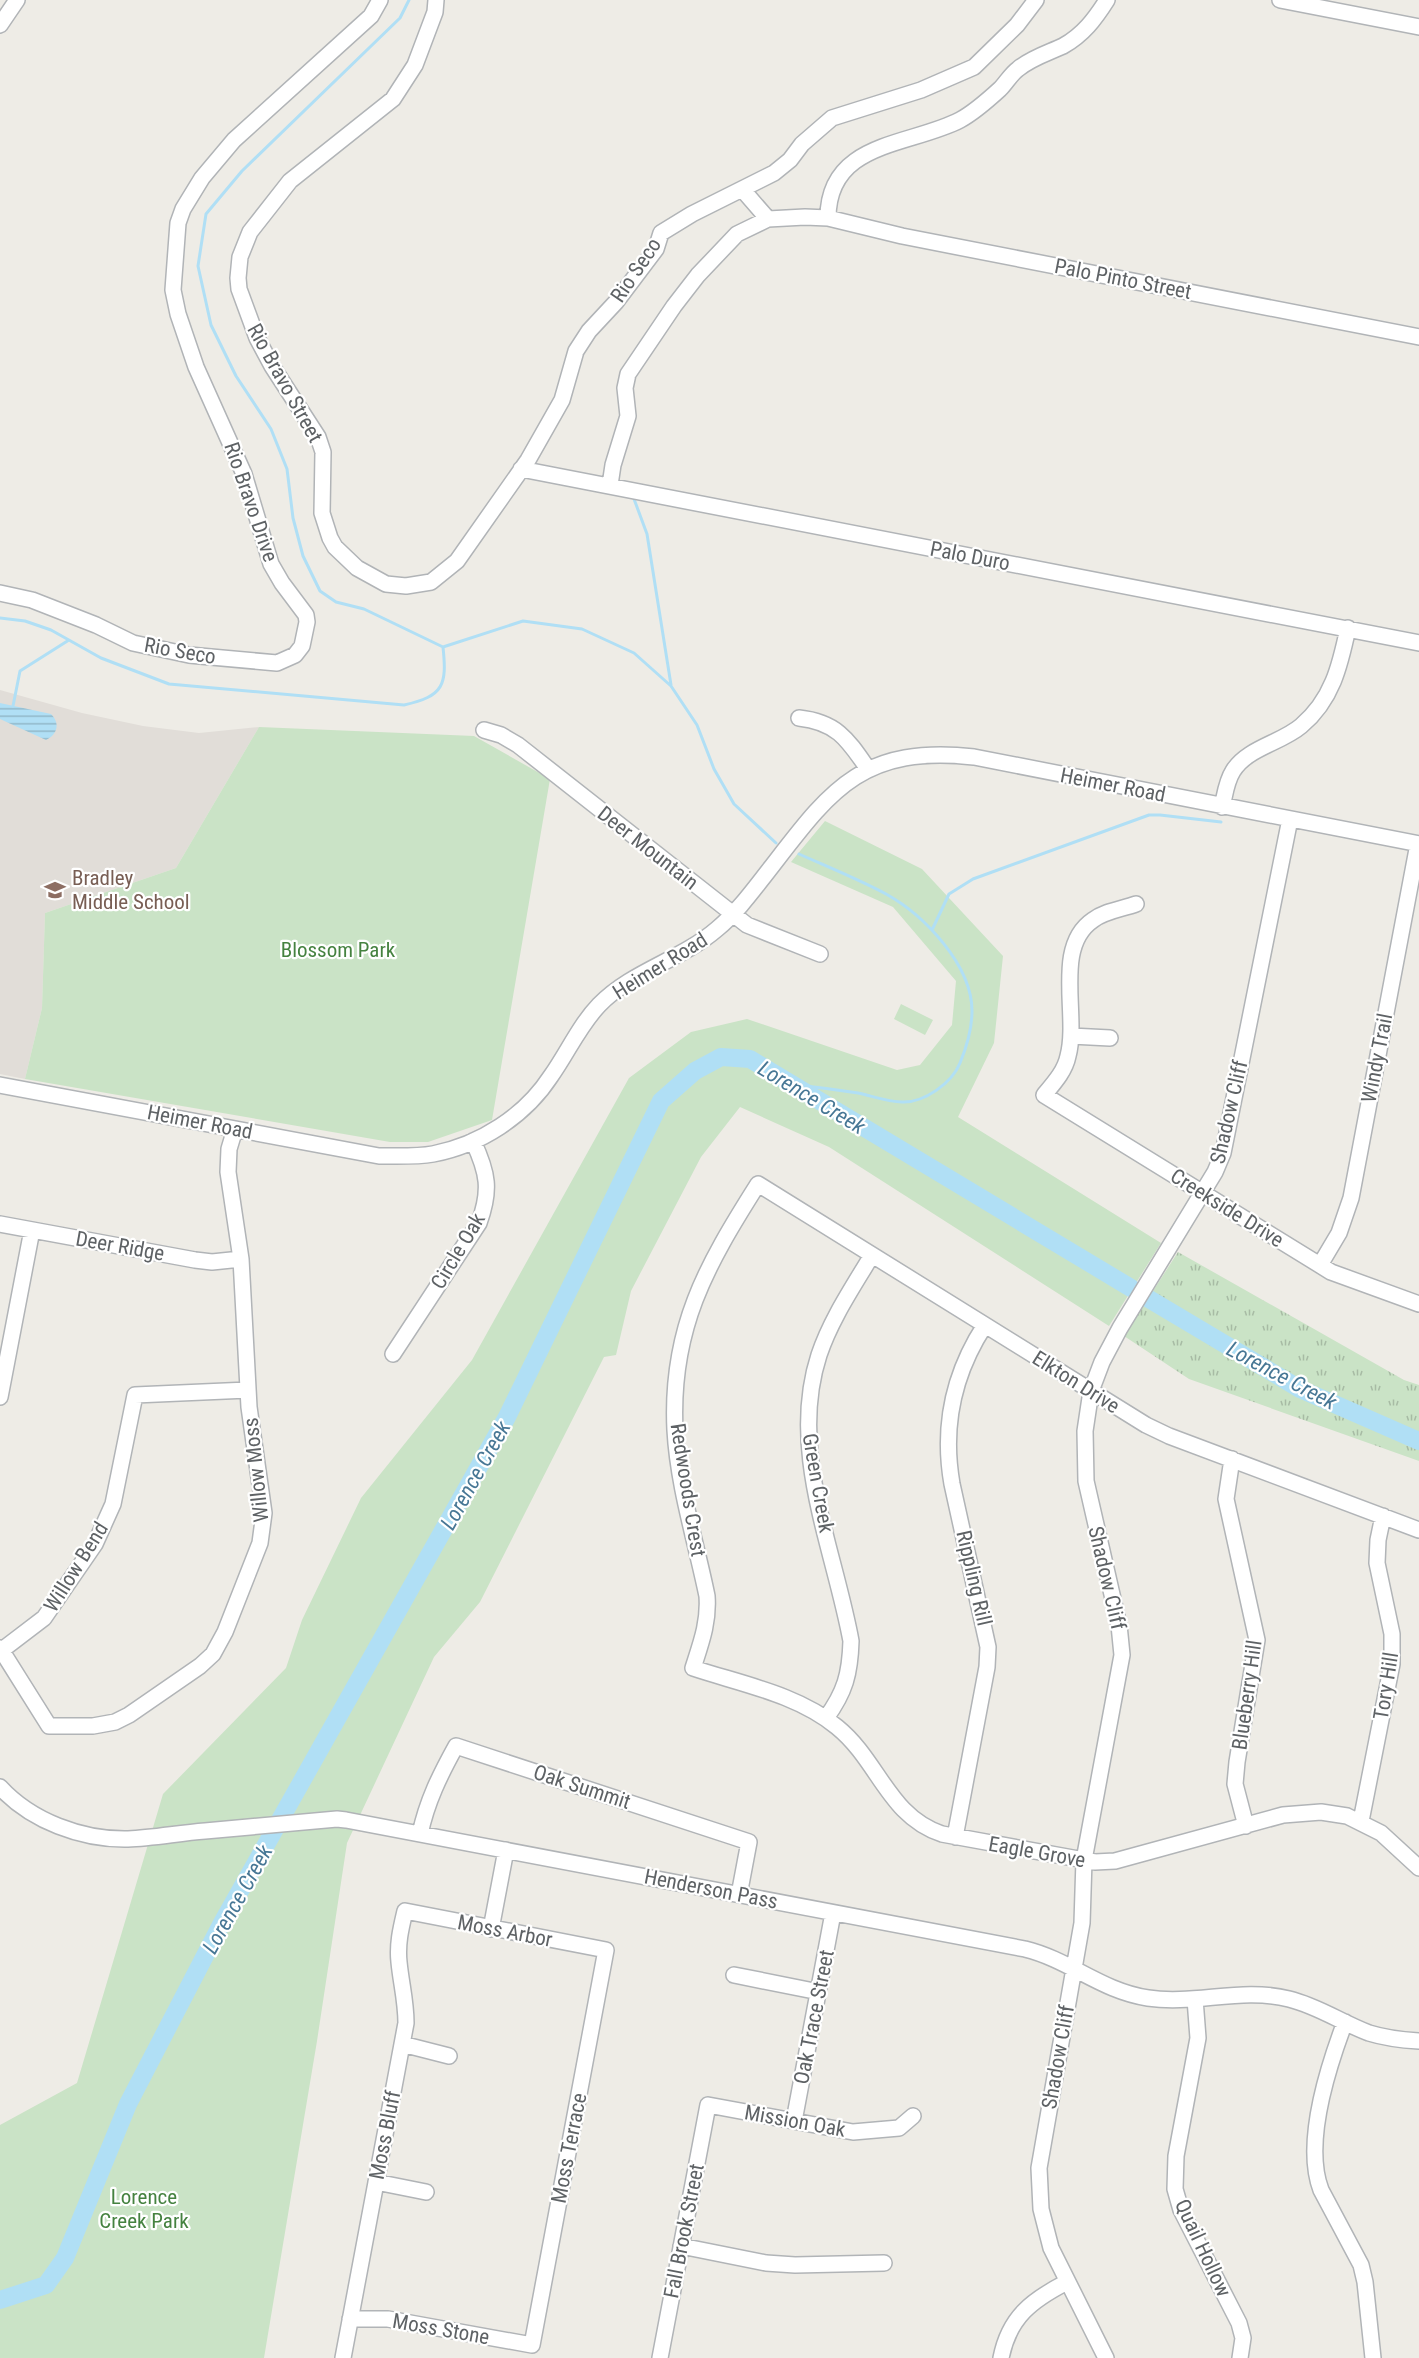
<svg xmlns="http://www.w3.org/2000/svg" width="1419" height="2358" font-family="'Roboto Condensed',sans-serif">
  <style>
    .education { fill: #e1ddd8 }
    .grass { fill: url(#grass-tufts) }
    .green { fill: #cae3c6 }
    .water { fill: url(#water-rules) }
    .lines { fill: none; stroke-linecap: round; stroke-linejoin: round }
    .stream { stroke: #b0dff5; stroke-width: 3 }
    .river { stroke: #b0dff5; stroke-width: 18 }
    .minor-casing { stroke: #b1b4b7; stroke-width: 18 }
    .minor { stroke: #fff; stroke-width: 15 }
    .labels { text-anchor: middle; stroke-width: 4.5; stroke-linejoin: round; paint-order: stroke }
    .street-label { font-size: 21px; fill: #5e6265; stroke: #fff }
    .education-label { font-size: 21px; fill: #785e54; stroke: #fff; text-anchor: start }
    .park-label { font-size: 21px; fill: #458240; stroke: #fff }
    .water-label { font-size: 22px; font-style: italic; fill: #477795; stroke: #fff }
  </style>
  <defs>
    <pattern id="grass-tufts" width="24" height="20" patternUnits="userSpaceOnUse" patternTransform="scale(1.5)"><rect width="24" height="20" fill="#cae3c6"/><path d="M3 7l-1-3M5 7V3M7 7l1-3M15 17l-1-3M17 17v-4M19 17l1-3" fill="none" stroke="#a7bba4"/></pattern>
    <pattern id="water-rules" width="6" height="5" patternUnits="userSpaceOnUse" patternTransform="scale(1.5)"><rect width="6" height="5" fill="#b0dff5"/><path d="M0 2.5h6" fill="none" stroke="#92b8ca"/></pattern>
  </defs>
  <rect width="100%" height="100%" fill="#eeece6"/>
  <path class="education" d="M0,690L82,713L143,726L199,733L259,727L176,868L45,913L42,1008L25,1079L0,1074Z"/>
  <path class="grass" d="M1178,1252L1404,1380L1419,1385V1461L1189,1379L1124,1336Z"/>
  <path class="green" d="M259,727L474,736L550,779L492,1120L428,1142H390L25,1079L42,1008L45,913L176,868Z
    M825,821L922,869L1003,956L994,1043L958,1117L1161,1243L1109,1326L829,1147L740,1107L701,1157L631,1291L616,1355L604,1357L480,1602L434,1657L347,1843L317,2041L264,2358H0V2125L77,2083L163,1794L286,1668L302,1620L361,1498L472,1360L629,1078L691,1032L747,1019L897,1070L920,1065L952,1025L956,981L893,907L791,862Z
    M901,1004L933,1020L925,1035L894,1019Z"/>
  <path class="water" d="M0,703L51,714C60,723 58,734 46,740L0,719Z"/>
  <g class="lines">
    <path class="stream" d="M409,0L400,18L242,171L206,214L198,266L211,325L236,376L271,429L287,469L293,518L303,556L320,591L336,602L364,609L443,647L523,621L582,629L634,653L671,686L697,725L714,769L734,804L776,843
      M634,499L647,534L671,685
      M0,618L25,621L51,630L101,658L169,684L404,705C444,696 447,685 443,647
      M13,706L20,671L69,640
      M932,930L949,894L973,879L1149,815H1160L1221,822
      M790,1084C813,1087 835,1089 858,1093C872,1096 888,1102 902,1102C924,1103 952,1083 960,1063C967,1046 972,1030 972,1011C972,965 924,915 886,894C858,879 828,867 799,854"/>
    <path class="river" d="M1149,1299L1300,1389L1419,1441
      M0,2300L46,2285L65,2258L128,2104L222,1923L507,1417L661,1101L695,1071L721,1057L750,1059L1131,1288"/>
    <defs>
      <path id="minor" d="M436,0L435,12L415,65L393,99L290,181L250,232L240,257L238,278L239,289L257,338L272,366L318,437L323,452L322,513L330,538L335,547L357,568L386,584L406,586L431,582L457,561L528,460L562,400L576,351L589,331L616,302L656,249L661,233L692,214L774,173L790,160L802,144L832,118L921,90L974,67L1017,25L1036,0
        M1280,0L1419,27
        M0,25L17,0
        M742,189L768,219
        M828,218C828,141 910,146 960,120C973,113 988,100 1000,89C1006,83 1011,74 1018,69C1031,58 1048,53 1063,46C1083,35 1095,19 1107,0
        M521,469L1419,643
        M610,485L613,465L628,416L625,388L628,374L674,306L698,275L737,234L768,219L805,217L828,218L902,236L1419,337
        M0,593L32,600L96,625L133,643L189,655L277,663L295,655L302,646L307,622L306,615L282,583L271,564L244,474L196,367L178,314L173,290L178,223L183,209L202,178L234,140L371,16L380,0
        M799,718C837,722 848,740 868,769
        M484,730L501,735L518,745L747,925L820,954
        M1222,807C1225,795 1226,782 1233,771C1247,748 1281,743 1301,726C1332,700 1340,666 1348,628
        M1136,904C1122,909 1105,911 1093,920C1053,947 1079,1015 1068,1056C1065,1071 1054,1083 1044,1095L1331,1272L1419,1304
        M1071,1036L1110,1038
        M0,1085L379,1156C397,1156 416,1157 433,1154C480,1145 525,1116 551,1076C568,1052 579,1026 599,1005C632,971 681,960 717,929C734,915 748,897 762,879C827,796 856,744 974,757L1419,844
        M0,1224L195,1260L212,1262L241,1259
        M1320,1265L1339,1233L1351,1198L1418,844
        M393,1354L479,1223C491,1190 488,1173 473,1141
        M0,1397L32,1230
        M1232,1459L1226,1499L1257,1640L1237,1762L1235,1784L1246,1826
        M1419,1530L1169,1436L1146,1425L758,1184C706,1266 670,1329 675,1430C678,1486 696,1542 707,1596C709,1622 701,1643 693,1668C741,1684 797,1694 837,1727C879,1761 888,1816 942,1834L1095,1862L1115,1861L1283,1815L1321,1812L1347,1816L1381,1833L1419,1868
        M0,1648L49,1726H93L115,1722L129,1715L200,1666L213,1654L225,1632L260,1543L264,1513L249,1407L241,1259L228,1172L229,1149L235,1129
        M2,1650L44,1618L95,1544L113,1504L135,1395L248,1390
        M826,1718C845,1692 850,1674 851,1641C834,1548 788,1450 819,1355C831,1319 853,1287 872,1255
        M0,1787C31,1821 82,1840 128,1839C153,1838 179,1833 205,1831C249,1827 293,1823 337,1819L346,1820L1025,1949C1070,1960 1101,1991 1148,1998C1195,2005 1242,1987 1289,1999C1318,2006 1342,2023 1369,2033C1385,2038 1402,2040 1419,2041
        M1361,1821L1392,1664V1634L1377,1563L1378,1540L1383,1516
        M420,1834C427,1801 440,1775 456,1746L749,1842L739,1895
        M955,1837L987,1667L988,1647L952,1484C942,1427 953,1374 985,1325
        M491,1929L506,1850
        M734,1975L819,1992
        M1195,1999L1198,2038L1176,2156L1175,2189L1181,2210L1239,2323L1243,2338L1240,2358
        M1345,2022C1328,2067 1303,2143 1321,2190L1361,2265L1365,2282L1373,2358
        M402,2044L449,2056
        M794,2121L833,1913
        M376,2182L426,2192
        M681,2246L766,2263L795,2265L884,2263
        M343,2358L406,2023C406,2001 401,1983 399,1962C397,1944 401,1928 405,1911L606,1950L532,2345L388,2319H350
        M660,2358L708,2105L853,2132L899,2128L913,2116
        M1001,2358C1009,2317 1032,2300 1067,2282
        M1106,2358L1051,2248L1041,2209L1039,2168L1082,1923L1084,1860L1122,1655L1119,1625L1086,1481L1085,1431L1091,1391L1102,1362L1120,1328L1215,1172L1223,1153L1290,819"/>
    </defs>
    <use href="#minor" class="minor-casing"/>
    <use href="#minor" class="minor"/>
  </g>
  <defs>
    <symbol id="school-bare" viewBox="-9 -9 18 18"><path d="M0-5L7-2L0 1L-7-2ZM-4 1L0 2.5L4 1V4Q0 6-4 4Z" fill="#8d6e63" stroke="#fff" stroke-width="2.5" paint-order="stroke"/></symbol>
  </defs>
  <g fill-rule="evenodd">
    <use href="#school-bare" x="40" y="875" width="30" height="30"/>
  </g>
  <g class="labels">
    <g class="street-label">
      <text transform="translate(636 270) rotate(-56)" y="7">Rio Seco</text>
      <text transform="translate(1123 279) rotate(11)" y="7">Palo Pinto Street</text>
      <text transform="translate(285 383) rotate(61)" y="7">Rio Bravo Street</text>
      <text transform="translate(251 502) rotate(71)" y="7">Rio Bravo Drive</text>
      <text transform="translate(970 556) rotate(11)" y="7">Palo Duro</text>
      <text transform="translate(180 651) rotate(10)" y="7">Rio Seco</text>
      <text transform="translate(1113 785) rotate(11)" y="7">Heimer Road</text>
      <text transform="translate(648 848) rotate(38)" y="7">Deer Mountain</text>
      <text transform="translate(660 966) rotate(-32)" y="7">Heimer Road</text>
      <text transform="translate(1377 1058) rotate(-79)" y="7">Windy Trail</text>
      <text transform="translate(1229 1112) rotate(-77)" y="7">Shadow Cliff</text>
      <text transform="translate(200 1122) rotate(11)" y="7">Heimer Road</text>
      <text transform="translate(1227 1208) rotate(32)" y="7">Creekside Drive</text>
      <text transform="translate(120 1246) rotate(10)" y="7">Deer Ridge</text>
      <text transform="translate(458 1251) rotate(-59)" y="7">Circle Oak</text>
      <text transform="translate(1076 1382) rotate(32)" y="7">Elkton Drive</text>
      <text transform="translate(256 1470) rotate(-96)" y="7">Willow Moss</text>
      <text transform="translate(818 1483) rotate(80)" y="7">Green Creek</text>
      <text transform="translate(688 1490) rotate(81)" y="7">Redwoods Crest</text>
      <text transform="translate(76 1567) rotate(-58)" y="7">Willow Bend</text>
      <text transform="translate(974 1578) rotate(77)" y="7">Rippling Rill</text>
      <text transform="translate(1107 1578) rotate(77)" y="7">Shadow Cliff</text>
      <text transform="translate(1386 1686) rotate(-81)" y="7">Tory Hill</text>
      <text transform="translate(1247 1695) rotate(-82)" y="7">Blueberry Hill</text>
      <text transform="translate(582 1787) rotate(18)" y="7">Oak Summit</text>
      <text transform="translate(1037 1852) rotate(10)" y="7">Eagle Grove</text>
      <text transform="translate(711 1889) rotate(11)" y="7">Henderson Pass</text>
      <text transform="translate(505 1931) rotate(11)" y="7">Moss Arbor</text>
      <text transform="translate(814 2017) rotate(-79)" y="7">Oak Trace Street</text>
      <text transform="translate(1058 2057) rotate(-80)" y="7">Shadow Cliff</text>
      <text transform="translate(795 2121) rotate(10)" y="7">Mission Oak</text>
      <text transform="translate(385 2135) rotate(-79)" y="7">Moss Bluff</text>
      <text transform="translate(569 2148) rotate(-79)" y="7">Moss Terrace</text>
      <text transform="translate(684 2231) rotate(-79)" y="7">Fall Brook Street</text>
      <text transform="translate(1203 2248) rotate(65)" y="7">Quail Hollow</text>
      <text transform="translate(441 2329) rotate(10)" y="7">Moss Stone</text>
    </g>
    <g class="education-label">
      <text x="72" y="885">Bradley<tspan x="72" dy="24">Middle School</tspan></text>
    </g>
    <g class="park-label">
      <text x="338" y="957">Blossom Park</text>
      <text x="144" y="2204">Lorence<tspan x="144" dy="24">Creek Park</tspan></text>
    </g>
    <g class="water-label">
      <text transform="translate(812 1097) rotate(31)" y="8">Lorence Creek</text>
      <text transform="translate(1282 1375) rotate(28)" y="8">Lorence Creek</text>
      <text transform="translate(475 1475) rotate(-61)" y="8">Lorence Creek</text>
      <text transform="translate(237 1899) rotate(-61)" y="8">Lorence Creek</text>
    </g>
  </g>
</svg>
